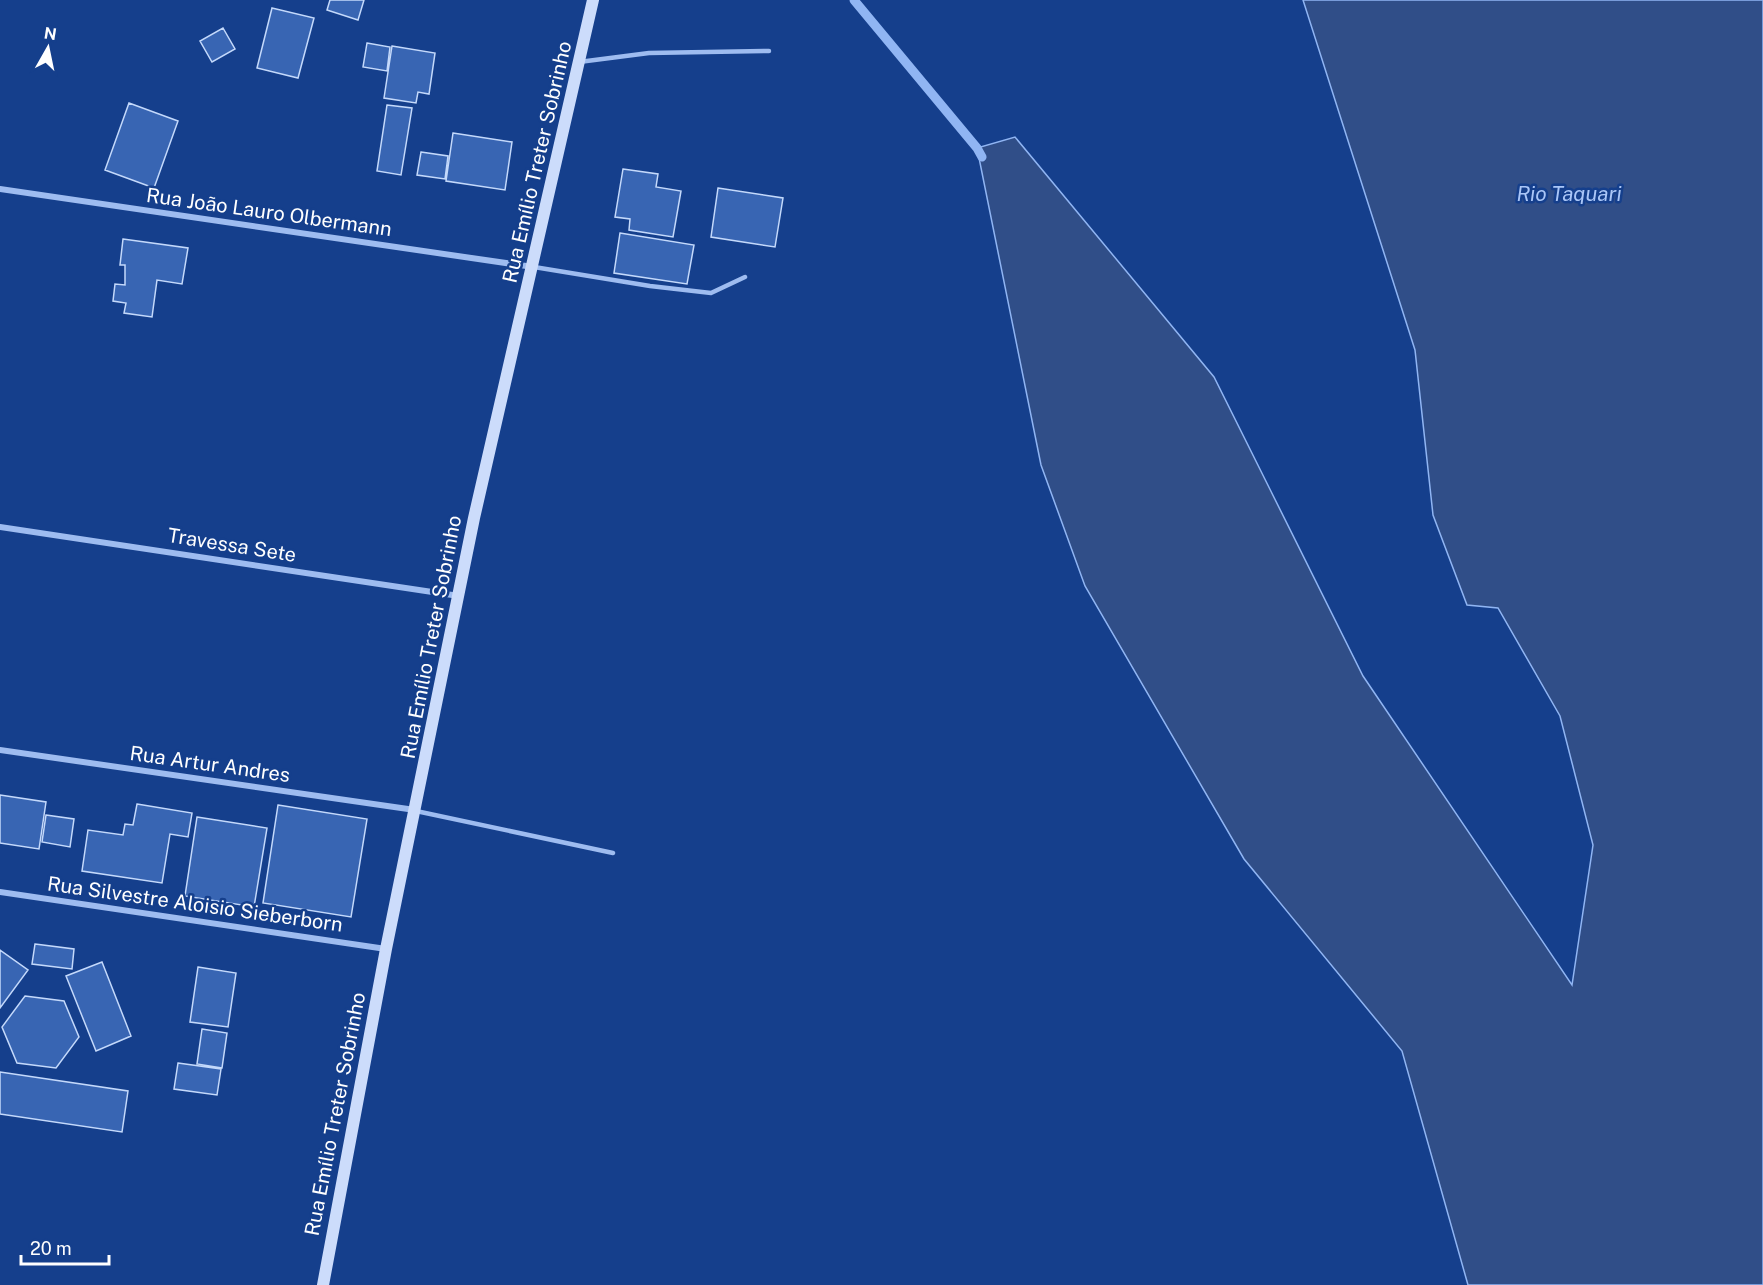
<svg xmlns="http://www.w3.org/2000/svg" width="1763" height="1285" font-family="'Public Sans',sans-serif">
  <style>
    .water { fill: #304e88; stroke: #90b5f3; stroke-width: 1.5 }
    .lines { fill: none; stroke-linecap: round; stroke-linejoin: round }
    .stream { stroke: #90b5f3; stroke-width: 9 }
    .building { fill: #3865b3; stroke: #c4d9fb; stroke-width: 1.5 }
    .lane { stroke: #9ebcf0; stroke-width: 4.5 }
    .street { stroke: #9ebcf0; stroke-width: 6 }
    .secondary { stroke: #ccdcfb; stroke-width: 12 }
    .labels { text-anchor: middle; stroke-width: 5; stroke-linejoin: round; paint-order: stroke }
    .street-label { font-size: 20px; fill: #fff; stroke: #153f8c }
    .water-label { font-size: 21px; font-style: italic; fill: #aac6f7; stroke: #153f8c }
  </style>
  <rect width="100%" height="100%" fill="#153f8c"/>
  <path class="water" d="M1303,0H1763V1285H1468L1402,1051L1244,859L1085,586L1041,465L977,148L1015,137L1214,377L1363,676L1572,985L1593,845L1560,716L1498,608L1467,605L1433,515L1415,350Z"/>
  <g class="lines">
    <path class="stream" d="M854,0L977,148L982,157"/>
  </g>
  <path class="building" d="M330,0H364L358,20L327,10Z
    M272,8L314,18L298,78L257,68Z
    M223,28L235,49L212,62L200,41Z
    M367,43L390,47L387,71L363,67Z
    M392,46L435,53L429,94L418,92L416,103L384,98Z
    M129,103L178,121L154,188L105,170Z
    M387,105L412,108L401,175L377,171Z
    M453,133L512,142L505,190L446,181Z
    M421,152L448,156L445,179L417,175Z
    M623,169L658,174L656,187L681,191L673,237L629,230L630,219L615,217Z
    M718,188L783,198L775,247L711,237Z
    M620,233L694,245L687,284L614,273Z
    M123,239L188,248L182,284L157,280L152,317L124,313L126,303L113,301L115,284L125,285V265H120Z
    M0,795L46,802L39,849L0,843Z
    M137,804L192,813L188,837L170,834L162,883L82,871L88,830L123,835L125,824L133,825Z
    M278,805L367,819L351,917L263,903Z
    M46,815L74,819L70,847L42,842Z
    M197,817L267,828L254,907L185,896Z
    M35,944L74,949L72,969L32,964Z
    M0,950L28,970L0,1008Z
    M102,962L131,1036L96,1051L66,976Z
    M198,967L236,973L228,1027L190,1022Z
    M25,996L64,1001L79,1037L56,1068L17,1063L2,1027Z
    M202,1029L227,1033L222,1068L197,1064Z
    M178,1063L221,1069L217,1095L174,1089Z
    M0,1072L128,1091L122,1132L0,1114Z"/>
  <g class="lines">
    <path class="lane" d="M579,62L649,53L769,51
      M534,267L650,286L711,293L745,277
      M416,811L613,853"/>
    <path class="street" d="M0,189L533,267
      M0,527L459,596
      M0,750L415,810
      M0,892L386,949"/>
    <path class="secondary" d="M323,1285L386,949L474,518L593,0"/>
  </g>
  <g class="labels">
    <g class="street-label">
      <text transform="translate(537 162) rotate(-77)" y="7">Rua Emílio Treter Sobrinho</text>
      <text transform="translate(269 212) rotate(8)" y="7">Rua João Lauro Olbermann</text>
      <text transform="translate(232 545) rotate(9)" y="7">Travessa Sete</text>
      <text transform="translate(431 637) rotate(-79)" y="7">Rua Emílio Treter Sobrinho</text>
      <text transform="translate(210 764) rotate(8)" y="7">Rua Artur Andres</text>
      <text transform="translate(195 904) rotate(8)" y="7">Rua Silvestre Aloisio Sieberborn</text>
      <text transform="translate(335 1114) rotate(-79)" y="7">Rua Emílio Treter Sobrinho</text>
    </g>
    <g class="water-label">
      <text x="1569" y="201">Rio Taquari</text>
    </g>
  </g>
  <g transform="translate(48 48) rotate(9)" stroke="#153f8c" stroke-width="4.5" paint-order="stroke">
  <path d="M0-4.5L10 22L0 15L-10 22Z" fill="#ffffff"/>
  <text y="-9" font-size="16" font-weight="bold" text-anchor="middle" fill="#ffffff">N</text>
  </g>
  <path d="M21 1255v9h88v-9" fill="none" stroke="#ffffff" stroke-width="3"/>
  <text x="30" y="1255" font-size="18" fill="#ffffff" stroke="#153f8c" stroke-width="4.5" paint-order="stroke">20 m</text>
</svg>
